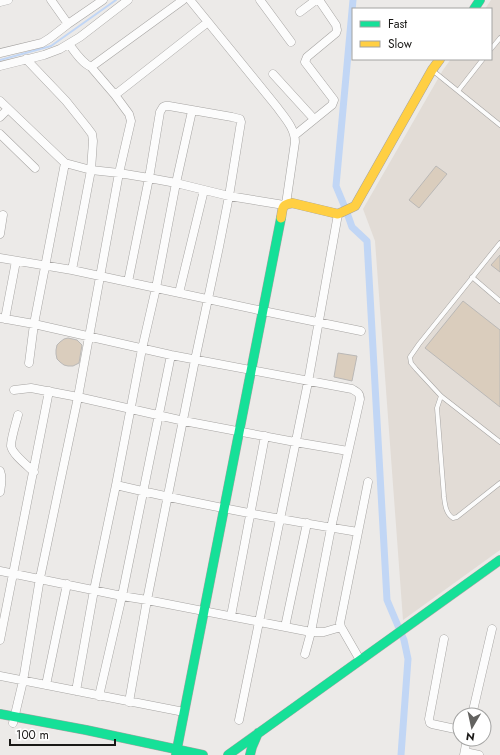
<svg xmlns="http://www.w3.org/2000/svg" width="500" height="755" font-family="Jost,sans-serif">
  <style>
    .built { fill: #e2dcd6 }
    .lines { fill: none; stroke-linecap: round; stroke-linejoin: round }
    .stream { stroke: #c1d6f5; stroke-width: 2 }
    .canal { stroke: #c1d6f5; stroke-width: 7 }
    .building { fill: #dacdbd; stroke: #bab8b6 }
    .lane-casing { stroke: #a6a4a2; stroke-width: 5 }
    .street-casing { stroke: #a6a4a2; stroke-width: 9 }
    .fast-casing { stroke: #a6a4a2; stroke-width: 10 }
    .slow-casing { stroke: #a6a4a2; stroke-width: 10 }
    .lane { stroke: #fcfcfc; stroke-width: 4 }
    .street { stroke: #fcfcfc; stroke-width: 8 }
    .fast { stroke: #16e098; stroke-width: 9 }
    .slow { stroke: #ffcf43; stroke-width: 9 }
  </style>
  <rect width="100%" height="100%" fill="#eceae8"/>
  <path class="built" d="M491,0H500V550L403,620L375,241L363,209L443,70L451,59H491V9H485Z"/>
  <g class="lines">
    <path class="stream" d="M0,60L51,46L116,0"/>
    <path class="canal" d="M353,0L336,186L346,210L352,227L367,241L387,600L404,640L408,659L401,755"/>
  </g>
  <path class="building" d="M436,166L447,174L419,208L409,200Z
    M500,255V272L491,265Z
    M463,301L500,330V407L425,348Z
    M68,338L77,340L82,345L79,363L73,366H68L64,365L60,362L57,359L56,354V350L57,345L60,342L64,339Z
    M338,353L357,356L352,381L334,377Z"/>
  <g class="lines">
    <defs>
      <path id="lane" d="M491,49L500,38
        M432,70L500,125
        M458,91L483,59
        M500,243L419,344L410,357L411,363L416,369L441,396L500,442
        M472,277L500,301
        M441,396L437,408L444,497C445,505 446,514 453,518L457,517L500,483"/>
      <path id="street" d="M51,0L68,24
        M190,0L277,107C284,117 295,128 295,142L286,204
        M260,0L291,42
        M0,2L8,0
        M300,12L316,0
        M69,44C75,52 82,63 91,67L183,0
        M0,53L42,43L50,38L68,24L103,0
        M26,59L66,101L86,126L92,134L93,141L91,170L72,270
        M0,66L44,55L60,49L80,37L128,0
        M273,74L314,119
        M115,95L208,22
        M0,101L65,163L91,170L119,173L149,178L176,183L229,196L284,205
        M0,117L8,109
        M0,134L35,168
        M295,135L332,105L334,100L305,62L307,57L336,33L337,30L336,25L319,0
        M0,234L3,215
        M0,258L72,270L263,311L361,331
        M128,282L149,178L160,112L163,107L165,106H169L232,117L240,119L241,122L229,196L219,247L195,360L147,600L129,702
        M179,293L204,190
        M0,318L34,324L171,355L352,389C357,392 360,393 360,399L331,528L311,632L305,654
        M5,319L16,261
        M29,363L34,324L65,163
        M14,390L31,388L78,397L119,173L131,121L129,114L115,95L91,67
        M18,415C16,423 11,438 11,446C12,454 28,466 34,472
        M0,471C3,478 1,485 0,492
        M116,485C196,504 277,519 358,532
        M0,571L122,596L147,600L311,632H324L341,627
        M231,616L265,436
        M285,627L307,523
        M444,639L429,719L430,723L432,724L460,730
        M0,640L49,391
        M360,660L341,627L340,623L368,482
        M0,676L184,712
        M46,685L67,584
        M76,691L94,590L116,485L142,349L156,288L176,183L192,111
        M99,696L122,596L171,355
        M472,715L492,629
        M239,720L308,382L338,214
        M13,723L23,681L40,578L78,397L184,421L295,442L348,451
        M465,752L479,755
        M464,755L467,739"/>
      <path id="fast" d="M474,9L480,0
        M0,714L86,730L203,755
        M176,754L281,218
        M228,755L500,560
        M250,755L252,747L258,733"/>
      <path id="slow" d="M281,218C283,208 281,205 292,203L338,214L355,206L432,70L440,59"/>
    </defs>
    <use href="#lane" class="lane-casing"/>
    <use href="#street" class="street-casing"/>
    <use href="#fast" class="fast-casing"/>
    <use href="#slow" class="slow-casing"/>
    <use href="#lane" class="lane"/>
    <use href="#street" class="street"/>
    <use href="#fast" class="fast"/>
    <use href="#slow" class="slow"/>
  </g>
  <rect x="352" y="8" width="140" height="52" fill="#ffffff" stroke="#a3a3a2"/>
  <rect x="360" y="21" width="20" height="6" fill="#16e098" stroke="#a3a3a2"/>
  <text x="388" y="28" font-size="12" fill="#191816">Fast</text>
  <rect x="360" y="41" width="20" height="6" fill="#ffcf43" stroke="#a3a3a2"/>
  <text x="388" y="48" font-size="12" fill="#191816">Slow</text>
  <g transform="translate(472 727) rotate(189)"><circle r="19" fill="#ffffff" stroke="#a3a3a2"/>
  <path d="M0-3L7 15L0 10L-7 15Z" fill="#636260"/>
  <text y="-6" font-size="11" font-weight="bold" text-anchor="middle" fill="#191816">N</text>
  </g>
  <path d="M10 739v6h105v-6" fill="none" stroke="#191816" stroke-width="2"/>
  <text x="16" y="739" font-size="12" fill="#191816" stroke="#ffffff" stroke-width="3" paint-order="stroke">100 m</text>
</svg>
